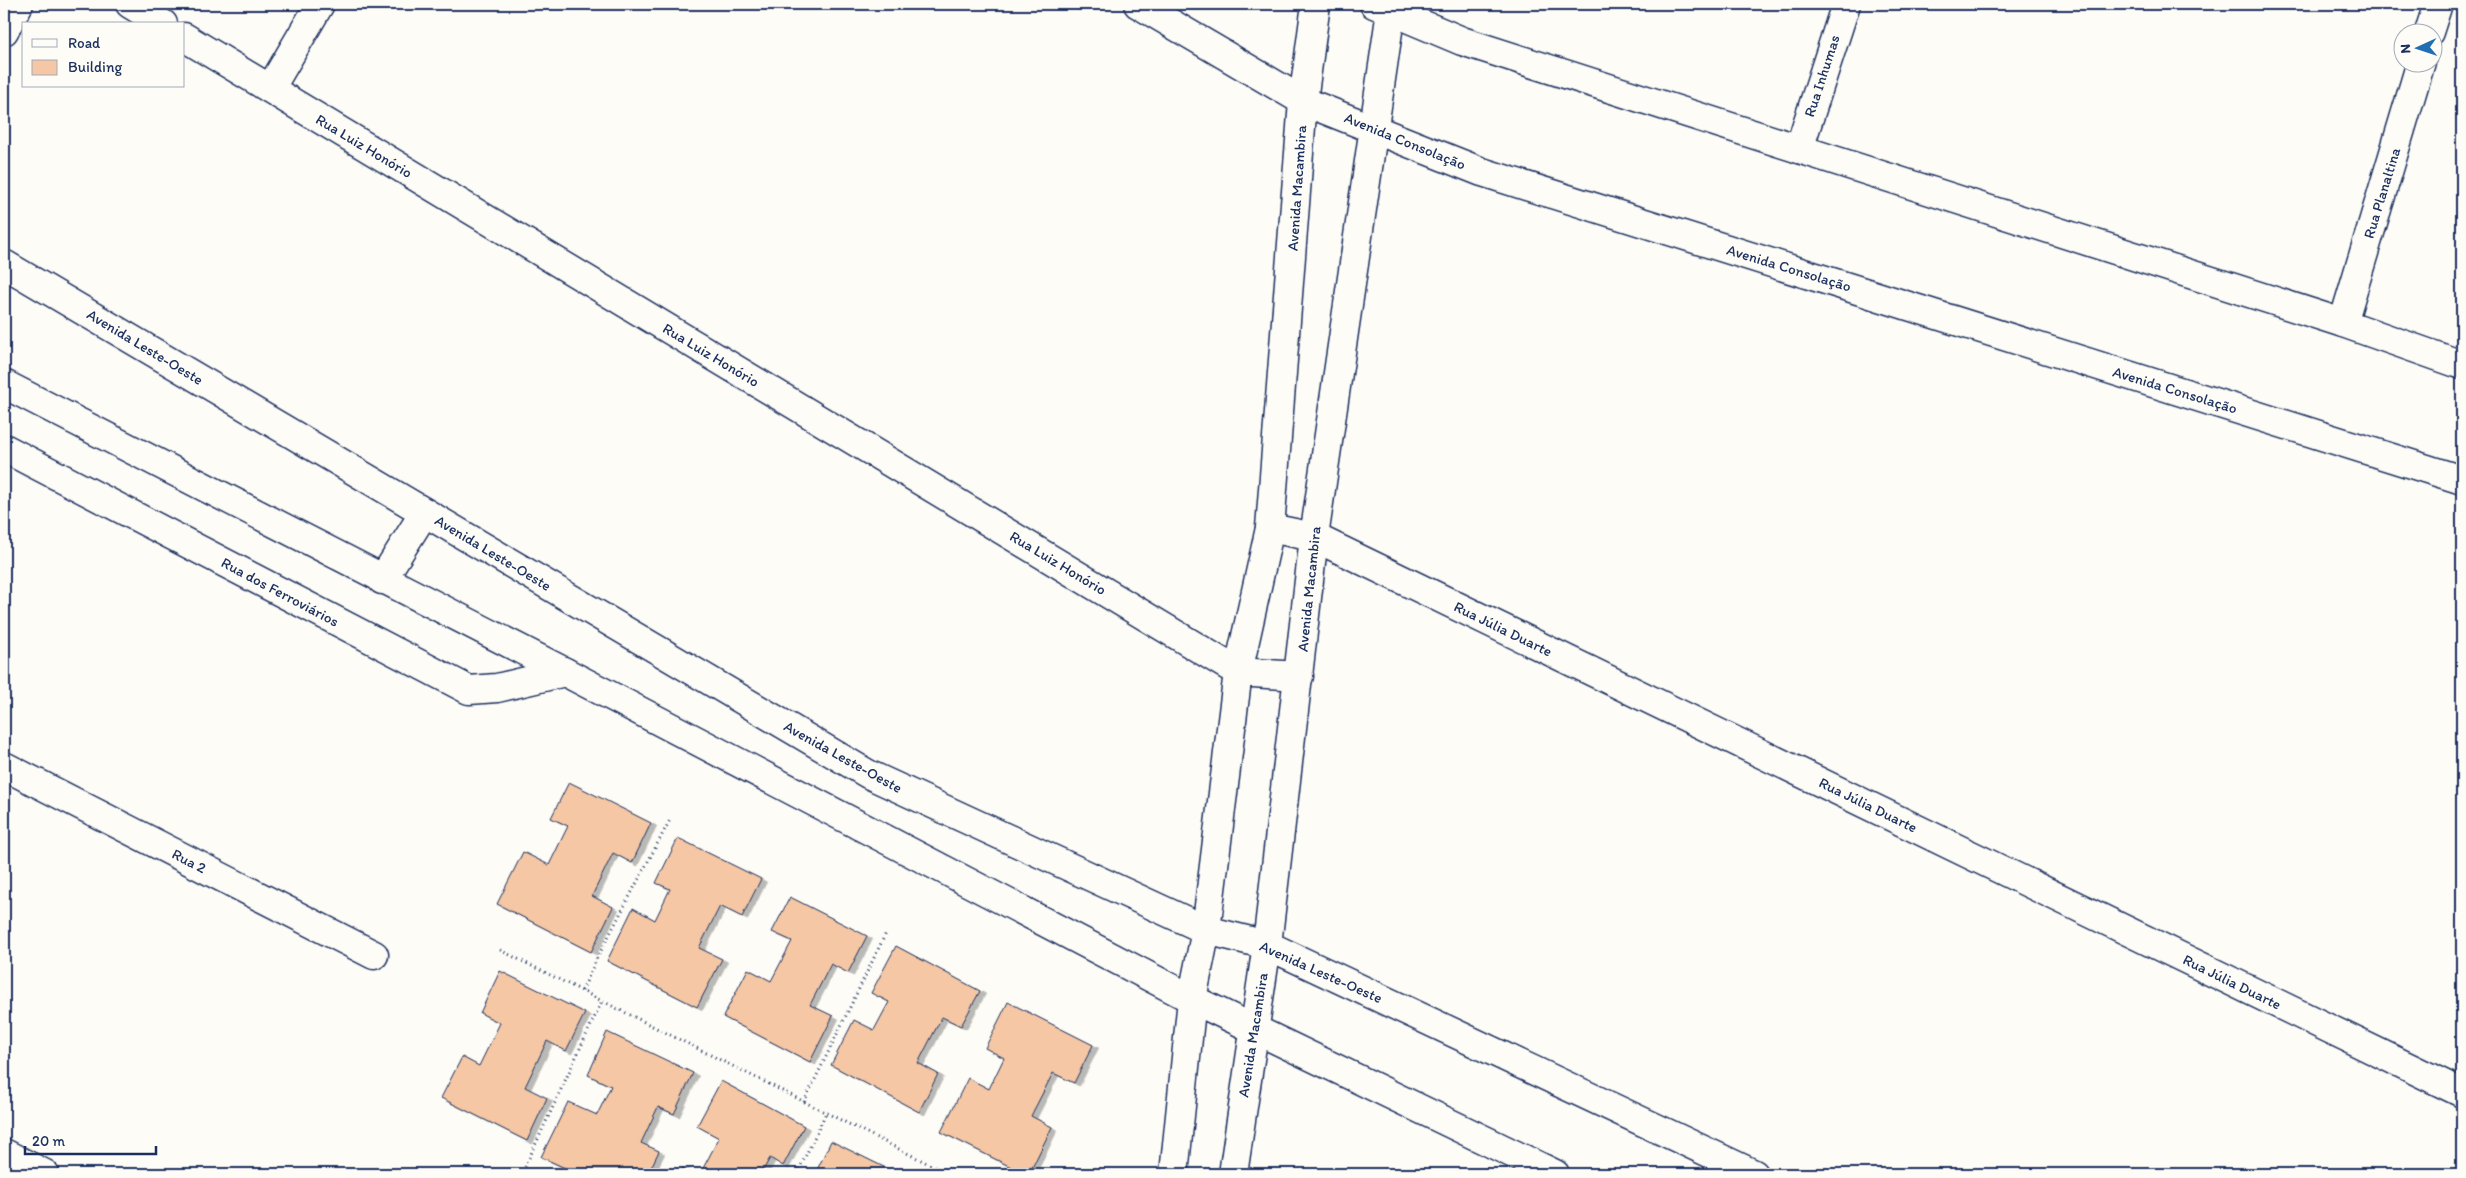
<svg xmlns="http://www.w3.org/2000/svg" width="2466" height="1178" font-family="Itim,sans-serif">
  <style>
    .building { fill: #f5c7a4; stroke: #1b2f5e; filter: url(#shadow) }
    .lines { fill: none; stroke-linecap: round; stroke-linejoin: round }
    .street-casing { stroke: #1b2f5e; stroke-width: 31 }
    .secondary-casing { stroke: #1b2f5e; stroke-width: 31 }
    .highway-casing { stroke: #1b2f5e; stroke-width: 31 }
    .path { stroke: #1b2f5e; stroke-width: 3; stroke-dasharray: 1 4; stroke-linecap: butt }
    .street { stroke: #fdfcf7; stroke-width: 28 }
    .secondary { stroke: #fdfcf7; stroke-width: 28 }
    .highway { stroke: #fdfcf7; stroke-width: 28 }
    .labels { text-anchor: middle; stroke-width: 4; stroke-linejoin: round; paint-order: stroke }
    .street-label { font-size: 15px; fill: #1b2f5e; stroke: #fdfcf7 }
  </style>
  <defs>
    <filter id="shadow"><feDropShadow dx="5.5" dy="3" stdDeviation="0" flood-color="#0004"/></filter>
  </defs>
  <rect width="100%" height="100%" fill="#fdfcf7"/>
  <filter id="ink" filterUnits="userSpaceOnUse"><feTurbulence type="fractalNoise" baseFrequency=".02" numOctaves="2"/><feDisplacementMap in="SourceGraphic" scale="10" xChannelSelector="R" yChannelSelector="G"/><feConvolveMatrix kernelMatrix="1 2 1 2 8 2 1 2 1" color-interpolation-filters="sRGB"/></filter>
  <g filter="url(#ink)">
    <path class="building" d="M569,782L651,823L632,863L613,853L592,896L613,907L591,952L497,904L523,852L549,865L568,826L551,818Z
      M678,838L761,879L742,917L720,906L699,948L722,959L697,1007L607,961L633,908L655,920L670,889L656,883Z
      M790,897L867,936L848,973L831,964L810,1005L833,1016L810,1062L723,1017L748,969L771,981L792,941L772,932Z
      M896,946L980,991L961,1026L942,1017L918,1063L938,1074L919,1112L831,1065L854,1020L874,1030L889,1002L871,993Z
      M500,971L585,1013L566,1051L547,1041L525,1087L547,1098L527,1141L441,1098L462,1057L479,1066L500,1023L480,1013Z
      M1008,1002L1093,1045L1074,1083L1053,1073L1031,1116L1052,1127L1029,1174H1025L941,1132L968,1078L989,1089L1004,1058L985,1048Z
      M607,1032L693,1073L674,1114L658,1107L641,1143L659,1151L648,1174H578L541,1157L568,1102L597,1115L611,1086L588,1075Z
      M721,1081L804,1126L783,1166L770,1158L761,1174H700L719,1138L697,1126Z
      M831,1141L898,1174H815Z
      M683,1168L694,1174H679Z"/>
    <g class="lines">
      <defs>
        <path id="street" d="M130,4L163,24
          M4,31L19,4
          M2429,32L2438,4
          M184,37L1238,672L1299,676
          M270,89L320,4
          M1799,149L1846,4
          M2343,323L2421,62
          M4,448L469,690L497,688L565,672
          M1270,528L1314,537L2462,1093
          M4,766L374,955
          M4,1153L45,1174"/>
        <path id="secondary" d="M4,264L868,774L1206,930L1267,945L1754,1174
          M4,384L565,672L1192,999L1555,1174
          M382,580L424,513
          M1174,1174L1192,999L1206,930L1238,672L1270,528L1303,101L1316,4
          M1233,1174L1267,945L1314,537L1392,4"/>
        <path id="highway" d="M1138,4L1303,101L1482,172L2462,480
          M1374,4L1462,41L2343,323L2462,365"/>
      </defs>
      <use href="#street" class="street-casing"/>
      <use href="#secondary" class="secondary-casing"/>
      <use href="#highway" class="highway-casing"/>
      <path class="path" d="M500,950L949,1174
        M582,991L597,958L671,818
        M804,1102L886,933
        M525,1167L602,1001
        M797,1174L826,1113"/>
      <use href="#street" class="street"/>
      <use href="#secondary" class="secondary"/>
      <use href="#highway" class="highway"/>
    </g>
  </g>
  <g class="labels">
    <g class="street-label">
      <text transform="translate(1822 76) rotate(-72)" y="5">Rua Inhumas</text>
      <text transform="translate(1405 141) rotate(22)" y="5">Avenida Consolação</text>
      <text transform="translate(364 146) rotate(31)" y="5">Rua Luiz Honório</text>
      <text transform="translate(1297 188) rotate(-86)" y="5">Avenida Macambira</text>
      <text transform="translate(2382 193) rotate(-73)" y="5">Rua Planaltina</text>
      <text transform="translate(1789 268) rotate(17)" y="5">Avenida Consolação</text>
      <text transform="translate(145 347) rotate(31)" y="5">Avenida Leste-Oeste</text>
      <text transform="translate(711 355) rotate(31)" y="5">Rua Luiz Honório</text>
      <text transform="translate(2175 390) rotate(17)" y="5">Avenida Consolação</text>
      <text transform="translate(493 553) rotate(31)" y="5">Avenida Leste-Oeste</text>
      <text transform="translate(1058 563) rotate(31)" y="5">Rua Luiz Honório</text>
      <text transform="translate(1309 589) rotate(-84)" y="5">Avenida Macambira</text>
      <text transform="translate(280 592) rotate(28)" y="5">Rua dos Ferroviários</text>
      <text transform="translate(1503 629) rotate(26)" y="5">Rua Júlia Duarte</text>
      <text transform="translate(843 757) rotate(29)" y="5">Avenida Leste-Oeste</text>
      <text transform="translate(1868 805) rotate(26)" y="5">Rua Júlia Duarte</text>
      <text transform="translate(189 861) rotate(27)" y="5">Rua 2</text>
      <text transform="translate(1321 972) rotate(24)" y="5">Avenida Leste-Oeste</text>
      <text transform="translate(2232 982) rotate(26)" y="5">Rua Júlia Duarte</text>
      <text transform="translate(1253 1035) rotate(-81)" y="5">Avenida Macambira</text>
    </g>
  </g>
  <rect width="2466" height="1178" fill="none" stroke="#fdfcf7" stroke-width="20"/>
  <rect x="10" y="10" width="2446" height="1158" fill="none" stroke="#1b2f5e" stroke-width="2" filter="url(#ink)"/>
  <rect x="22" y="22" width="162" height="65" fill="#fdfcf7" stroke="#a3aaba"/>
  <rect x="32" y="39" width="25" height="8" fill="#fdfcf7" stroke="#a3aaba"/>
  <text x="68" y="48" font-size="15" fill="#1b2f5e">Road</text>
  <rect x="32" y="60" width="25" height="15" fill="#f5c7a4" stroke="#a3aaba"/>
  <text x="68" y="72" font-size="15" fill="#1b2f5e">Building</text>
  <g transform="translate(2418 48) rotate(267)"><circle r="24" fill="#fdfcf7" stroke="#a3aaba"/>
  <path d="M0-4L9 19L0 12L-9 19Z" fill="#1f6fb2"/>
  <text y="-8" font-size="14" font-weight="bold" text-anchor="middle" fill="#1b2f5e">N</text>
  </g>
  <path d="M25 1146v8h131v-8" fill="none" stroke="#1b2f5e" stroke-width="2.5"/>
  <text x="32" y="1146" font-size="15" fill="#1b2f5e" stroke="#fdfcf7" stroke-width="4" paint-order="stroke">20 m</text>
</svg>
